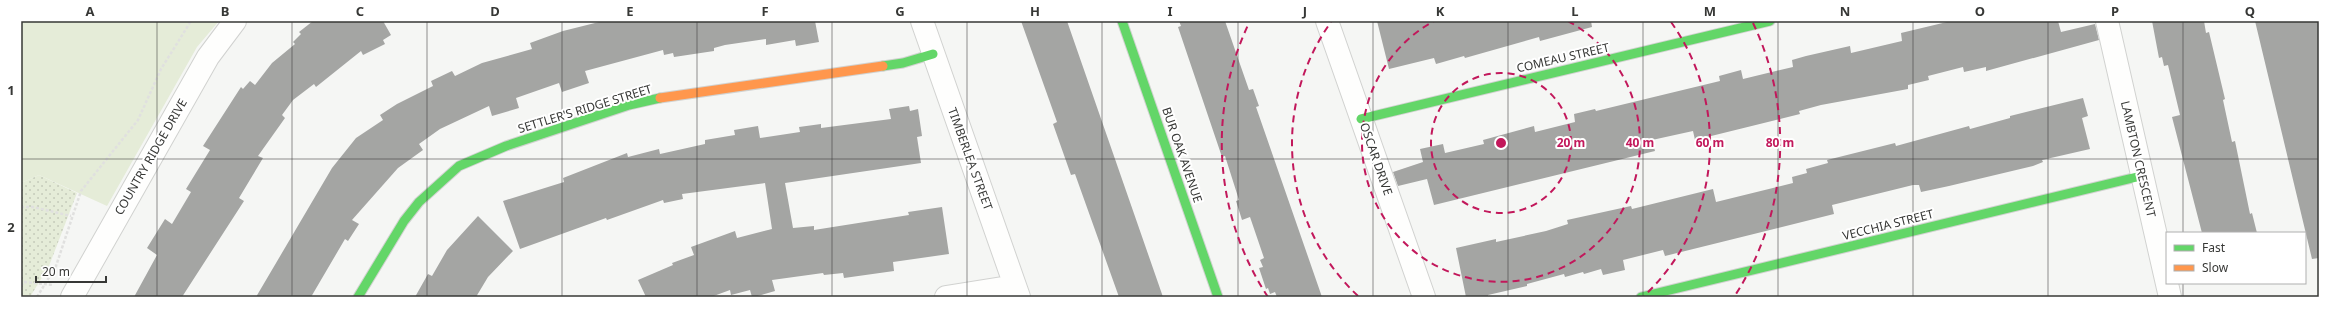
<svg xmlns="http://www.w3.org/2000/svg" width="2340" height="318" font-family="'Noto Sans',sans-serif">
  <style>
    .green { fill: #e5ecd8 }
    .park { fill: url(#park-dots) }
    .building { fill: #a4a5a3 }
    .lines { fill: none; stroke-linecap: round; stroke-linejoin: round }
    .street-casing { stroke: #d1d2d0; stroke-width: 24 }
    .fast-casing { stroke: #d1d2d0; stroke-width: 11 }
    .slow-casing { stroke: #d1d2d0; stroke-width: 11 }
    .path { stroke: #e0e0df; stroke-width: 2.5; stroke-dasharray: 3 2; stroke-linecap: butt }
    .street { stroke: #fefefd; stroke-width: 22 }
    .fast { stroke: #63d668; stroke-width: 9 }
    .slow { stroke: #ff974d; stroke-width: 9 }
    .grid { fill: none; stroke: #373836; stroke-width: 1; stroke-opacity: 0.55 }
    .ring { fill: none; stroke: #c2185b; stroke-width: 2; stroke-dasharray: 7 5 }
    .labels { text-anchor: middle; stroke-width: 4; stroke-linejoin: round; paint-order: stroke }
    .street-label { font-size: 12px; fill: #373836; stroke: #fff }
    .centre { fill: #c2185b; stroke: #fff; stroke-width: 2 }
    .ring-label { font-size: 12px; text-anchor: middle; font-weight: bold; fill: #c2185b; stroke: #fff; stroke-width: 4; stroke-linejoin: round; paint-order: stroke }
    .neatline { fill: none; stroke: #373836; stroke-width: 1.5 }
    .grid-label { font-size: 13px; text-anchor: middle; font-weight: bold; fill: #373836 }
  </style>
  <defs>
    <pattern id="park-dots" width="8" height="8" patternUnits="userSpaceOnUse"><rect width="8" height="8" fill="#e5ecd8"/><path d="M2 2h.1M6 6h.1" fill="none" stroke="#c5cbba" stroke-width="1.8" stroke-linecap="round"/></pattern>
  </defs>
  <rect width="100%" height="100%" fill="#f5f6f4"/>
  <path class="green" d="M21,21H219L197,47L107,206L39,175L21,183Z"/>
  <path class="park" d="M39,175L77,193L49,266L30,297H21V183Z"/>
  <path class="building" d="M313,21H383L391,35L383,40L385,44L363,55L361,51L316,87L314,84L293,100L282,115L285,118L258,156L263,158L239,198L244,201L182,297H134L157,255L147,248L165,219L172,224L191,192L186,189L210,150L203,146L241,87L243,89L250,81L255,85L272,63L295,44L293,42L301,34L299,32Z
    M603,21H815L819,42L796,46L795,40L766,45V39L725,45L714,48V51L674,57L673,53L664,55L663,50L585,71L589,83L562,92L559,83L516,98L519,108L492,116L489,106L440,129L419,144L423,150L398,168L352,220L359,224L348,241L345,239L311,297H256L332,168L356,138L383,120L380,115L397,104L433,86L431,81L452,71L455,76L482,63L532,49L530,43L563,31Z
    M1021,21H1067L1163,297H1119L1075,174L1071,175L1053,124L1057,122Z
    M1179,21H1225L1249,90L1253,89L1259,106L1256,107L1322,297H1277L1275,292L1270,294L1268,288L1266,289L1259,268L1263,267L1260,260L1264,258L1250,217L1242,220L1236,201L1239,200L1225,156L1222,157L1178,27L1181,26Z
    M1377,21H1591L1592,27L1540,41L1539,37L1465,58L1464,56L1436,64L1434,58L1389,69Z
    M1951,21H2058L2061,32L2095,24L2099,40L1986,71V67L1964,72L1963,67L1928,76L1929,80L1908,85V89L1821,105L1799,111L1800,114L1695,140L1693,131L1652,140L1655,151L1434,205L1427,179L1398,186L1393,172L1423,162L1420,149L1443,144L1445,153L1484,144L1483,140L1534,126L1535,132L1575,122L1574,114L1595,109L1596,111L1720,81L1719,76L1741,70L1743,79L1793,67L1792,60L1806,56L1850,46L1851,53L1902,41L1901,33Z
    M2152,21H2204L2206,33L2209,32L2225,99L2223,100L2232,142L2235,141L2250,214L2252,213L2257,233H2202L2172,117L2180,115L2168,65L2164,66L2162,57L2159,58Z
    M2255,21H2319V258L2312,259Z
    M2083,98L2088,116L2082,118L2090,149L2042,160L2043,162L2033,166L1949,186L1921,192L1919,185H1913L1832,205L1834,214L1665,256L1663,250L1623,260L1625,270L1603,275L1601,269L1584,274L1583,272L1565,277L1564,274L1527,284V286L1488,295V297H1466L1456,248L1496,239V242L1546,231L1568,224L1567,220L1631,206L1632,209L1713,189L1716,202L1793,183L1792,177L1807,173L1806,169L1828,163L1827,160L1895,143L1896,146L1969,126L1970,129L2010,118V116Z
    M909,106L910,111L918,109L922,136L917,137L921,163L785,183L793,228L814,226V230L909,215L908,212L942,207L949,254L893,262L894,271L844,278L843,273L824,275L823,273L772,280L775,291L754,297H752L750,290L731,295L730,290L711,297H646L638,280L673,265L672,263L694,255L691,247L735,231L737,238L772,229L765,183L682,194L683,199L664,203L663,200L607,220L606,218L520,249L503,201L564,182L563,178L627,153L628,157L659,149L660,154L705,144V140L735,135L734,130L758,126L760,138L800,132L799,127L821,124V128L891,119L889,109Z
    M478,216L513,251L488,277L476,297H415L428,274L432,276L447,250Z"/>
  <g class="lines">
    <defs>
      <path id="street" d="M922,21L1019,297
        M1327,21L1424,297
        M2107,21L2170,297
        M72,297L208,57L235,21
        M946,297L1015,286"/>
      <path id="fast" d="M1122,21L1218,297
        M883,66L903,63L933,54
        M1361,119L1770,21
        M358,297L404,221L419,202L459,166L506,146L629,105L660,98
        M1641,297L2141,176"/>
      <path id="slow" d="M660,98L883,66"/>
    </defs>
    <use href="#street" class="street-casing"/>
    <use href="#fast" class="fast-casing"/>
    <use href="#slow" class="slow-casing"/>
    <path class="path" d="M21,207H33L71,216
      M21,286L24,282L53,285
      M37,297L56,266L81,191L138,120L161,69L191,21"/>
    <use href="#street" class="street"/>
    <use href="#fast" class="fast"/>
    <use href="#slow" class="slow"/>
  </g>
  <path class="grid" d="M157,21V297M292,21V297M427,21V297M562,21V297M697,21V297M832,21V297M967,21V297M1102,21V297M1238,21V297M1373,21V297M1508,21V297M1643,21V297M1778,21V297M1913,21V297M2048,21V297M2183,21V233M21,159H2319M2183,283V297"/>
  <g class="ring">
    <circle cx="1501" cy="143" r="70"/>
    <path d="M1568 21A139 139 0 1 1 1434 21"/>
    <path d="M1358 296A209 209 0 0 1 1331 22M1671 22A209 209 0 0 1 1644 296"/>
    <path d="M1268 297A279 279 0 0 1 1249 23M1753 23A279 279 0 0 1 1734 297"/>
  </g>
  <g class="labels">
    <g class="street-label">
      <text transform="translate(1563 58) rotate(-13)" y="4">COMEAU STREET</text>
      <text transform="translate(585 109) rotate(-17)" y="4">SETTLER'S RIDGE STREET</text>
      <text transform="translate(1182 155) rotate(71)" y="4">BUR OAK AVENUE</text>
      <text transform="translate(151 157) rotate(-60)" y="4">COUNTRY RIDGE DRIVE</text>
      <text transform="translate(970 159) rotate(70)" y="4">TIMBERLEA STREET</text>
      <text transform="translate(1376 159) rotate(71)" y="4">OSCAR DRIVE</text>
      <text transform="translate(2138 159) rotate(77)" y="4">LAMBTON CRESCENT</text>
      <text transform="translate(1888 225) rotate(-14)" y="4">VECCHIA STREET</text>
    </g>
  </g>
  <circle cx="1501" cy="143" r="6" class="centre"/>
  <g class="ring-label">
    <text x="1571" y="147">20 m</text>
    <text x="1640" y="147">40 m</text>
    <text x="1710" y="147">60 m</text>
    <text x="1780" y="147">80 m</text>
  </g>
  <rect width="2340" height="318" fill="none" stroke="#ffffff" stroke-width="44"/>
  <rect x="2166" y="232" width="140" height="52" fill="#ffffff" stroke="#afafaf"/>
  <rect x="2174" y="245" width="20" height="6" fill="#63d668" stroke="#afafaf"/>
  <text x="2202" y="252" font-size="12" fill="#373836">Fast</text>
  <rect x="2174" y="265" width="20" height="6" fill="#ff974d" stroke="#afafaf"/>
  <text x="2202" y="272" font-size="12" fill="#373836">Slow</text>
  <path d="M36 276v6h70v-6" fill="none" stroke="#373836" stroke-width="2"/>
  <text x="42" y="276" font-size="12" fill="#373836" stroke="#ffffff" stroke-width="3" paint-order="stroke">20 m</text>
  <rect x="22" y="22" width="2296" height="274" class="neatline"/>
  <g class="grid-label">
    <text x="90" y="16">A</text>
    <text x="225" y="16">B</text>
    <text x="360" y="16">C</text>
    <text x="495" y="16">D</text>
    <text x="630" y="16">E</text>
    <text x="765" y="16">F</text>
    <text x="900" y="16">G</text>
    <text x="1035" y="16">H</text>
    <text x="1170" y="16">I</text>
    <text x="1305" y="16">J</text>
    <text x="1440" y="16">K</text>
    <text x="1575" y="16">L</text>
    <text x="1710" y="16">M</text>
    <text x="1845" y="16">N</text>
    <text x="1980" y="16">O</text>
    <text x="2115" y="16">P</text>
    <text x="2250" y="16">Q</text>
    <text x="11" y="95">1</text>
    <text x="11" y="232">2</text>
  </g>
</svg>
